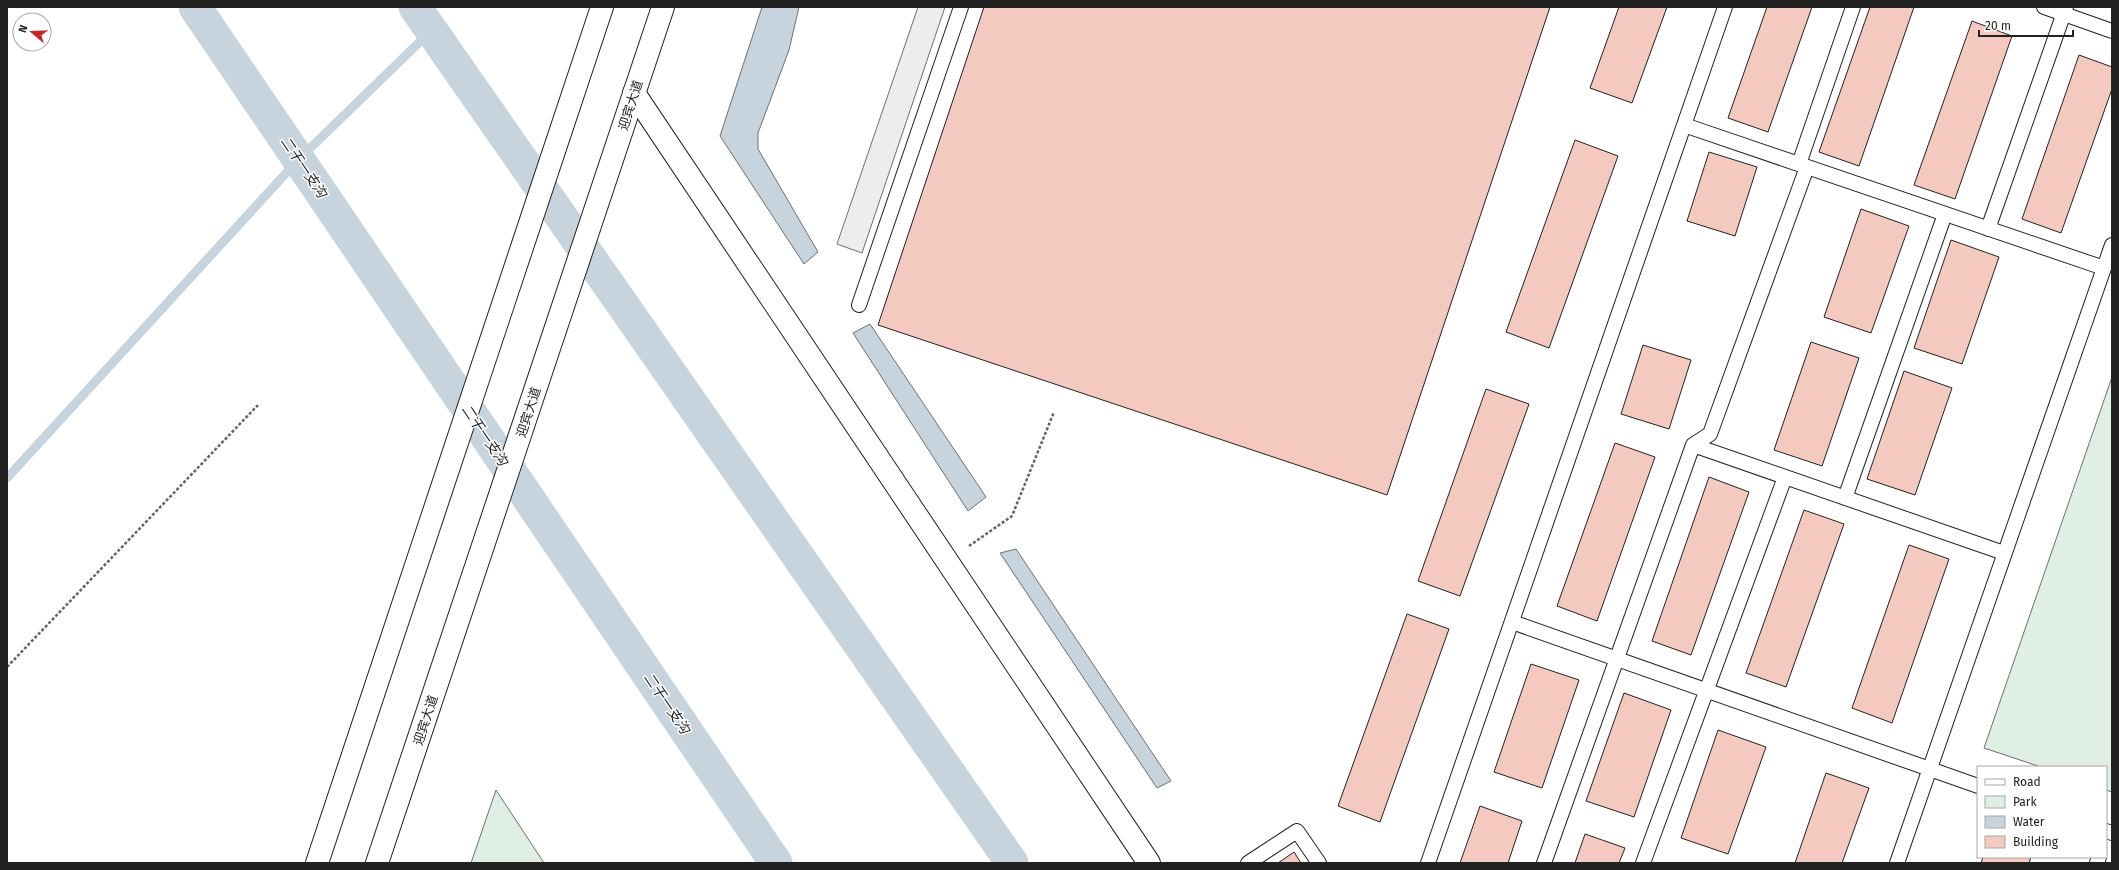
<svg xmlns="http://www.w3.org/2000/svg" width="2119" height="870" font-family="'Fira Sans','Noto Sans SC',sans-serif">
  <style>
    .green { fill: #e0efe3; stroke: #6f6f6f }
    .parking { fill: #ededed; stroke: #6f6f6f }
    .water { fill: #c7d3dd; stroke: #6f6f6f }
    .lines { fill: none; stroke-linecap: round; stroke-linejoin: round }
    .stream { stroke: #c7d3dd; stroke-width: 9 }
    .canal { stroke: #c7d3dd; stroke-width: 33 }
    .building { fill: #f3c9c0; stroke: #222 }
    .lane-casing { stroke: #222; stroke-width: 16 }
    .secondary-casing { stroke: #222; stroke-width: 24 }
    .highway-casing { stroke: #222; stroke-width: 24 }
    .path { stroke: #646464; stroke-width: 2.5; stroke-dasharray: 3 2; stroke-linecap: butt }
    .lane { stroke: #fff; stroke-width: 14 }
    .secondary { stroke: #fff; stroke-width: 22 }
    .highway { stroke: #fff; stroke-width: 22 }
    .labels { text-anchor: middle; stroke-width: 3; stroke-linejoin: round; paint-order: stroke }
    .street-label { font-size: 13px; fill: #222; stroke: #fff }
    .water-label { font-size: 14px; font-style: italic; fill: #222; stroke: #fff }
  </style>
  <rect width="100%" height="100%" fill="#fff"/>
  <path class="green" d="M2112,377V792L2106,790V767H2041L1984,748Z
    M496,790L544,863H471Z"/>
  <path class="parking" d="M918,7H945L862,253L837,244Z"/>
  <path class="water" d="M762,7H799L789,50L758,133V149L818,252L804,264L720,136Z
    M870,324L986,497L968,511L853,333Z
    M1016,549L1171,781L1157,788L1000,553Z"/>
  <g class="lines">
    <path class="stream" d="M7,478L299,159L431,31"/>
    <path class="canal" d="M195,7L776,863
      M415,7L1012,863"/>
  </g>
  <path class="building" d="M984,7H1550L1387,495L878,325Z
    M1619,7H1667L1632,103L1590,88Z
    M1767,7H1812L1768,132L1728,118Z
    M1870,7H1914L1859,166L1819,152Z
    M1972,21L2012,36L1955,199L1914,185Z
    M2079,55L2112,67V89L2061,233L2022,219Z
    M1575,140L1618,156L1549,348L1506,332Z
    M1709,152L1757,167L1735,236L1687,221Z
    M1861,209L1909,226L1871,333L1824,317Z
    M1951,240L1999,257L1962,364L1914,348Z
    M1811,342L1859,358L1822,466L1774,450Z
    M1643,345L1691,360L1669,429L1621,414Z
    M1904,371L1952,388L1915,495L1867,479Z
    M1486,389L1529,404L1460,596L1418,581Z
    M1615,443L1655,457L1597,621L1557,606Z
    M1709,477L1749,492L1691,655L1652,641Z
    M1804,510L1844,524L1786,687L1746,673Z
    M1909,545L1949,559L1892,723L1852,708Z
    M1407,614L1449,629L1380,822L1338,806Z
    M1531,664L1579,680L1542,788L1494,772Z
    M1624,693L1671,710L1634,817L1586,801Z
    M1718,730L1766,747L1728,854L1681,838Z
    M1826,773L1869,788L1842,863H1795Z
    M1480,806L1522,821L1508,863H1460Z
    M1585,834L1625,848L1619,863H1575Z
    M1294,852L1301,863H1278Z
    M1983,857H2031L2029,863H1981Z"/>
  <g class="lines">
    <defs>
      <path id="lane" d="M2044,7L2112,31
        M1684,125L2104,268
        M1799,164L1853,7
        M1988,229L2066,7
        M859,305L961,7
        M1693,445L2004,553
        M1845,498L1945,214
        M1512,622L1978,786
        M2106,831L2112,833
        M1248,863L1297,831L1319,863
        M1428,863L1725,7
        M1544,863L1693,445L1710,434L1807,167
        M1643,863L1785,477
        M1897,863L2112,245
        M2097,863L2099,857"/>
      <path id="secondary" d="M634,93L1149,863"/>
      <path id="highway" d="M317,863L602,7
        M377,863L663,7"/>
    </defs>
    <use href="#lane" class="lane-casing"/>
    <use href="#secondary" class="secondary-casing"/>
    <use href="#highway" class="highway-casing"/>
    <path class="path" d="M969,546L1012,516L1054,412
      M7,667L258,405"/>
    <use href="#lane" class="lane"/>
    <use href="#secondary" class="secondary"/>
    <use href="#highway" class="highway"/>
  </g>
  <g class="labels">
    <g class="street-label">
      <text transform="translate(630 105) rotate(-72)" y="5">迎宾大道</text>
      <text transform="translate(528 412) rotate(-72)" y="5">迎宾大道</text>
      <text transform="translate(425 720) rotate(-72)" y="5">迎宾大道</text>
    </g>
    <g class="water-label">
      <text transform="translate(304 167) rotate(56)" y="5">二干一支沟</text>
      <text transform="translate(485 435) rotate(56)" y="5">二干一支沟</text>
      <text transform="translate(667 703) rotate(56)" y="5">二干一支沟</text>
    </g>
  </g>
  <rect width="2119" height="870" fill="none" stroke="#222222" stroke-width="16"/>
  <rect x="1977" y="766" width="130" height="92" fill="#ffffff" stroke="#a7a7a7"/>
  <rect x="1985" y="779" width="20" height="6" fill="#ffffff" stroke="#a7a7a7"/>
  <text x="2013" y="786" font-size="12" fill="#222222">Road</text>
  <rect x="1985" y="796" width="20" height="12" fill="#e0efe3" stroke="#a7a7a7"/>
  <text x="2013" y="806" font-size="12" fill="#222222">Park</text>
  <rect x="1985" y="816" width="20" height="12" fill="#c7d3dd" stroke="#a7a7a7"/>
  <text x="2013" y="826" font-size="12" fill="#222222">Water</text>
  <rect x="1985" y="836" width="20" height="12" fill="#f3c9c0" stroke="#a7a7a7"/>
  <text x="2013" y="846" font-size="12" fill="#222222">Building</text>
  <g transform="translate(32 32) rotate(289)"><circle r="19" fill="#ffffff" stroke="#a7a7a7"/>
  <path d="M0-3L7 15L0 10L-7 15Z" fill="#c62828"/>
  <text y="-6" font-size="11" font-weight="bold" text-anchor="middle" fill="#222222">N</text>
  </g>
  <path d="M1979 30v6h94v-6" fill="none" stroke="#222222" stroke-width="2"/>
  <text x="1985" y="30" font-size="12" fill="#222222" stroke="#ffffff" stroke-width="3" paint-order="stroke">20 m</text>
</svg>
